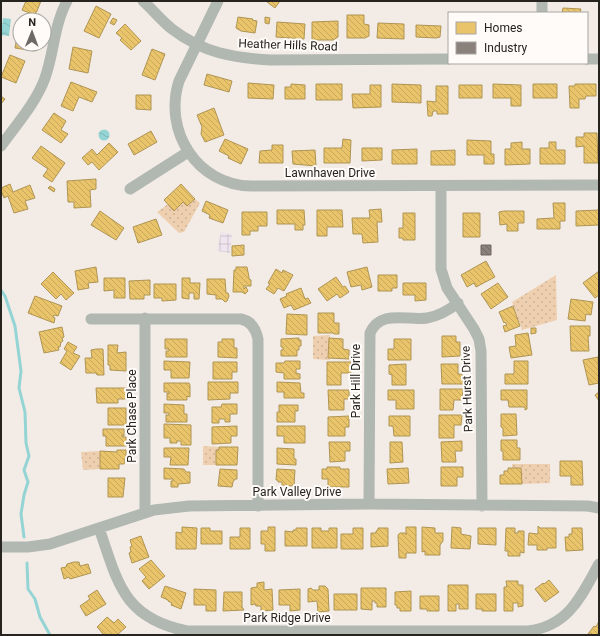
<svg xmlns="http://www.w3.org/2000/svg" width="600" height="636" font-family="Roboto,sans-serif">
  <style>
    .industrial { fill: url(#industrial-grid) }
    .grass { fill: url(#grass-dots) }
    .water { fill: url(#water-waves) }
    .homes { fill: url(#homes-back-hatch); stroke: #af9453 }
    .industry { fill: url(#industry-back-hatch); stroke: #6c6560 }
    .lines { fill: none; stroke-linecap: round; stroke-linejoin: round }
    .stream { stroke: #94d4d4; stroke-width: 3 }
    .minor { stroke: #b1b7b1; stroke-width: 11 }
    .labels { text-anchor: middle; stroke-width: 4; stroke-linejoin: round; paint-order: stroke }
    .street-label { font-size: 12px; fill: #27231e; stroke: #fefbf9 }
  </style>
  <defs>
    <pattern id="industrial-grid" width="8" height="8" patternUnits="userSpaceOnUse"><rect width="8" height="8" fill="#eee5ee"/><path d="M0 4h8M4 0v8" fill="none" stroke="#ccc4cc"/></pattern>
    <pattern id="grass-dots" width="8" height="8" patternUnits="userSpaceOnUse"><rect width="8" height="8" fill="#eed0b0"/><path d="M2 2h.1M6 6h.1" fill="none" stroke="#ccb297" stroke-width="1.8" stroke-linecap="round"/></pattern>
    <pattern id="water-waves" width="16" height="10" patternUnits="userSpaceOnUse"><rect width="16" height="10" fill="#94d4d4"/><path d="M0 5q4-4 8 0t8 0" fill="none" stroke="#80b6b6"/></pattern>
    <pattern id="homes-back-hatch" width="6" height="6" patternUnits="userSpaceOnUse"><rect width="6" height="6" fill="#e9c46a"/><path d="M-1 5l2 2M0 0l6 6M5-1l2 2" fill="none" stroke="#c8a85b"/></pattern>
    <pattern id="industry-back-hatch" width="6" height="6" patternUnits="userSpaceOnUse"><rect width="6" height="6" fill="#8a817c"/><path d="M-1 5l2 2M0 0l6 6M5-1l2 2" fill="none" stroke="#716965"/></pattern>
  </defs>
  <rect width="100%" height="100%" fill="#f3ece6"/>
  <path class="industrial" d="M221,232L232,235L230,253L217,251Z"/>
  <path class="grass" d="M195,199L200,203L184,232L179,233L157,212L168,204L174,211L183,202L187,206Z
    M556,275L557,320L522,330L512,302Z
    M330,335V338L329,339L328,358L330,359L329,360L313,359V336Z
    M203,446L219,447V450L216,451V465H203Z
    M100,451V469L83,470L81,452Z
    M512,464H550V483L522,484L521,468H512Z"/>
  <path class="water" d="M3,18L11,19L9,36L1,35Z
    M98.5 135a5.5 5.5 0 1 1 11 0a5.5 5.5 0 1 1-11 0Z"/>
  <path class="homes" d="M26,1H41L37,11L34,15L22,10Z
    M267,1H280L275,8L267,2Z
    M96,6L111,14L99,38L84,31Z
    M563,8L581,9L580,13H562Z
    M347,15H364V24L369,25V36L365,38H347Z
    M238,17L253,19L252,20L257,21L255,33L241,31L236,28Z
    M265,17L270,18L269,24L265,23Z
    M113,18L117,20L114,25L110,23Z
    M20,21V44H35L34,51L15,48Z
    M338,21V37L333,40H312V22Z
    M277,22L305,24L304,39L276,37Z
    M378,23L404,24V39L377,38Z
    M125,24L141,41L131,50L120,40L122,38L116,33Z
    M416,25L441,26L440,37L436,38L416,37Z
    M73,47L92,51L88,73L69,69Z
    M152,49L165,54L155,80L142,75Z
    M10,55L25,61L16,83L1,77Z
    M207,74L232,81L229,92L204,85Z
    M71,82L97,92L92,102L79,97L73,111L61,106Z
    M248,83L274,85L273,99L248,98Z
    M291,84L305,85V99H285V87H291Z
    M316,84H342V100H316Z
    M392,84L421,85V103L392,102Z
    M493,84L521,85V106H511V98H493Z
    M533,84H557V98H533Z
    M575,84H596V96H586L585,99H579V108H570L569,86H575Z
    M370,85H381V107L353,108L352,94H370Z
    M459,85H482V98H459Z
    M436,86H448V114H437V111H433L432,116H428L427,101L436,102Z
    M136,95H151V110L136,109Z
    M1,96L5,99L1,104Z
    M214,108L224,135L205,142L201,134L202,127L197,115Z
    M54,113L66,121L61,130L68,134L61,143L42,130Z
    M151,131L157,142L134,155L128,144Z
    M584,133H597L598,163H584V146L576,147V137H584Z
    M225,139L248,149L241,164L228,158L229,156L219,151Z
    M343,139L351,140L350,163H324V148H342Z
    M467,140L491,141V154H494V164H484V155H467Z
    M522,142V149H530V164L505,165V149H511V143Z
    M549,142H556V150H565V164H540V148H549Z
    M109,143L118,152L99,170L92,162L88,165L82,158L92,149L97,155Z
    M272,145H283V163H259L260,151L272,150Z
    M41,146L65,163L52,182L43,176L48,169L32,158Z
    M362,148H382V160L362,161Z
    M417,149V164H392V150Z
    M315,150L316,166L293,164L292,151Z
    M455,150V165H431V151Z
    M96,179V189L90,190L91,207L74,208V202H68L67,181Z
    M10,184L13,192L30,185L35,198L25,201L28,209L14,213L8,196L4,198L1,190V188Z
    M181,184L195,199L187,206L183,202L174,211L164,200Z
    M50,186L55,189L54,192L48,188Z
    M206,201L228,210L223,223L209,218L210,215L202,211Z
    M553,203H565V221H560V229H537V219L554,218Z
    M381,209L382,222H377L378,242L363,243L362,234H353L352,218H370L369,210Z
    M277,210H304L305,225H303V230H295V224H277Z
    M317,210H342L343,227H327V236H317Z
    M599,210V225L576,226V211Z
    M100,211L124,228L116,240L91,225Z
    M504,211H524V223H518V231H507V224L500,225L499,212Z
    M242,212H267V226H258V231H250V235H242Z
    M403,213H415V240H403V238H399V228H403Z
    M463,213H480V237H463Z
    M156,219L162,235L138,243L133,227Z
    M244,245V255L232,256V246Z
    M486,261L495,277L476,287L474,283L467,287L461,275Z
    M96,267L98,282L88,283L89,288L78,290L75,271Z
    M236,267H247L249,277V279L251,280V286H244V289L246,287L248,291L245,294L242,292H233L234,270H236Z
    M367,267L372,287L362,290L361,285L351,287L347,272Z
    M276,269L282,273L283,270L293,275L284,291L278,288L274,294L266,289L270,284L268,283Z
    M599,271V295L595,298L583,283Z
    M53,272L74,293L66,300L61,294L56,299L41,284Z
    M378,275H397V288H392V291H378Z
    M336,277L343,287L345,286L349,292L340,298L337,294L327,301L318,289Z
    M104,278H125V298H114V290L104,291Z
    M182,278H190V283H200L199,299H194V293H189V299L182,298Z
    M207,279H225L226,293H228L229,296L227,301L225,302L222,299H216V295L207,294Z
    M150,280V295H144V299H130L129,281Z
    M403,283H426V300L415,301V295H403Z
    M498,283L508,297L491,309L481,294Z
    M154,284H176V300L162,301V298H154Z
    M301,288L305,299L308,298L311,303L294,310L291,305L284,308L280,299L287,296L286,294Z
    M35,296L62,306L58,316L54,315L53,317L55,318L54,323L28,313Z
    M571,299L593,302L591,315L586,314L585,321L568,319Z
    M513,306L520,326L505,332L503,326L507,325L505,322L504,323L499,312Z
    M318,313H334V323H339V334H334L333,333H318Z
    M287,314L307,315V335L286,334Z
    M570,326H590V336H588L589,351H571Z
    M62,327L64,337L62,338L63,341L61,342L60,347H58L59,350L44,353L39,332Z
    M531,328H536V333L531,334Z
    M528,333L532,355L511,358L509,347L516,346L515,335Z
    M442,336H456V342H460V356L442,357Z
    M299,338V340H301V346H299V350H297V356H281V350H283V347H281V339Z
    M329,338L343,339V349L349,350V359L328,358Z
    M165,339H187V357H166V351H169V349H165Z
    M222,339H234V348H237V358L218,357V342H222Z
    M394,339H411V360H388V349H394Z
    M68,342L77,347L73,353L80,356L71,370L60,363L67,351L64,349Z
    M108,345H118L117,353L126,352V371L110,370V365H108Z
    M96,349H103L104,375H97L96,373H86L85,358H92L91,350Z
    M598,357L599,383L589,385L583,360Z
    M164,361L190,362L189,378H171V370H164Z
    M285,361H300V369H296V373L300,374V379H284V373L276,372V363H284Z
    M514,361H528V384H505V374H514Z
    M213,362H237V372H232V379H213Z
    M327,362H351V373H341V385H327Z
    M406,364V385H392V375L389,374V365Z
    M441,364H458V374H462L463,384H442Z
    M208,382H238V393H230V399L208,400Z
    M277,382L300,383L301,393H304V398H284V392H277Z
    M164,383H189L190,385V397L187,396V400H167V393L169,394V392H164Z
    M96,388H127V399H118V403H97Z
    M440,389H463L462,400H454L453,410H440Z
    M328,390H349V399H344V410H329Z
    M388,390H414V409H396V400H388Z
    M501,390H527V409L525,410V407H509L508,400H501Z
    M599,392V401L595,395Z
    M164,404L184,405V414H187V422H166V415H169V413H164Z
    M222,404H237V414H230V422H225V419H219V423H212V407H221Z
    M279,405H298V411H295V422H277V412H280V411H279Z
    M108,408H126V425H108Z
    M501,414H516L517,435L503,436V428L501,427Z
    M439,415H462L461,425H454V438H439Z
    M349,416V427H345V436H328V417Z
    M389,416H410V436H394L393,426H389Z
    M164,424L191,425V445H181V441H177V443H170V438H164Z
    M237,426V436H231V443L212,444V427Z
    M277,426H305V443H284V436H277Z
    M103,429H124V436L122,435V437H126V446H106V436H103Z
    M501,440H517V448H520V460H503V451H501Z
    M462,441V451H455L456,462H442L441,442Z
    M329,442H350V451H345V461L330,462Z
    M390,442H402L403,462L390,463Z
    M219,447H238L237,465H216V450H219Z
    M164,448H189L188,465H170L171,457H164Z
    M277,448L294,449V459H296V465L277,464Z
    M117,450H126V457L124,460L125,462L124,464H119V469H100V451L117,452Z
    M560,461H582L583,485H571V476H560Z
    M327,467H340V469H349V487H328V479H322V469H327Z
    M441,467H463V477H457V486H441Z
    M164,468L184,469L186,472H190V483L178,484V487H171V481H173V479H164Z
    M408,468L409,483L388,484L387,469Z
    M508,468H521L522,484H500V475H504V471H508Z
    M220,469L237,470V479H235L233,482L232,487L218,486Z
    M277,469L295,470L294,486L282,485V482H278V480H276Z
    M108,478H125L123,497H108Z
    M538,526L540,528H556V548H547V550H537V545H528L529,533L538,534Z
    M182,527L197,528L196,549H176V532L182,533Z
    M268,527H275V551H265V544H261V531H268Z
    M406,527H416V553H406V558H399L398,535L400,533H405L406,535Z
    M422,527L435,528V533H443V541L440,545V555H425V551L422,552Z
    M452,527L461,528V534L471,536L470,549L451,548Z
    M201,528H210V531H222V544H201Z
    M240,528H250V549H230V537H240Z
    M296,528H307V546H285V531L293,532V530H296Z
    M312,528H321V531H329V528H337V548H312Z
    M353,528H363V549H341V534H353Z
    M378,528H388V546L371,547V533H376V531L378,530Z
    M478,528H496V545L478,544Z
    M506,528H515V533H518V531H524V553L520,552V556H508V551H505Z
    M572,528H582L583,550L566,551L565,537H569V534H572Z
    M141,536L149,557L132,563L129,553L131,552L130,547L132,546L130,540Z
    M151,560L165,576L149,589L142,581L146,577L139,569Z
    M74,562H79L80,566L88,564L91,573L70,579L69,577L64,579L61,568L66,567L67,564Z
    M549,580L559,592L545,602L535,589L543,583L544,584Z
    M506,581H518V585H523V606L518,607V603H513V611H504V587H507Z
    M264,582V590L272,589L273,610L261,611V606H256L255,604L251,605V588L257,587V583Z
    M448,585H468V609H459V604H456V611H448Z
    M165,586L186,593L181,609L171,605L172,603L168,601V600L161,597Z
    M319,586H325L328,589L329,611L318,612L317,601L308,602V589L311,588L313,590H319Z
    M361,588H386V607H377V603H375V601H372V610L361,609Z
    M194,589L216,590V611H206V605H194Z
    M300,589V610L290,611V605H279V590Z
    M97,590L106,604L86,616L80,606L90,599L88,596Z
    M411,591V611H400V608H397V605H395V592Z
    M224,592H242V607L244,610L223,611Z
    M334,594H357V610H334Z
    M476,594H496V611H482V609H476Z
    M420,596H439V611H427V609H420Z
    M107,617L114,623L118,619L126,627L117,635H104L97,627Z
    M599,621V635L588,634L594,626L596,627Z"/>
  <path class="industry" d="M481,245H491V255H481Z"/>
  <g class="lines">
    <path class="stream" d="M1,290L5,296L15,326L21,371L19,388L25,412L26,443L29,456L24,470L28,482L24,495L21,514L24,537
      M27,563L28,589L35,599L40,617L50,635"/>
    <path class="minor" d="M143,1C153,10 162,21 172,29C203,53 234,58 271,60L449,59
      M218,1L179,81C163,131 197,185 251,186L599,185
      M542,13V1
      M587,59H599
      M1,146C16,125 36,103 45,78C54,53 54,25 67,1
      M441,186V269L447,288L474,329L479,339L481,351L482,506
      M130,189L188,152
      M91,319H241C251,321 256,329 258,339V506
      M369,504L370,333C381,309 407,321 427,318C439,316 449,310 458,303
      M145,513V318
      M99,528C118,583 123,618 187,631H528C569,626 581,596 599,564
      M1,547H28L50,544L154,510L189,506L369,504L588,506L599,508"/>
  </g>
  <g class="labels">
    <g class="street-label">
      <text transform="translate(288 45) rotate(2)" y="4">Heather Hills Road</text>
      <text x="330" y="177">Lawnhaven Drive</text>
      <text transform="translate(356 381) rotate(-90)" y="4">Park Hill Drive</text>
      <text transform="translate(467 389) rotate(-92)" y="4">Park Hurst Drive</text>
      <text transform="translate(132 416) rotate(-90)" y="4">Park Chase Place</text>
      <text x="297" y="496">Park Valley Drive</text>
      <text x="287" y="622">Park Ridge Drive</text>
    </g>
  </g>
  <rect width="600" height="636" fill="none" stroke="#27231e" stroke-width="4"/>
  <rect x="448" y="12" width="140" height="52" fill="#fefbf9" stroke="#a8a5a1"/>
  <rect x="456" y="22" width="20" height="12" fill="#e9c46a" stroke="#a8a5a1"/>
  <text x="484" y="32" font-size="12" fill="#27231e">Homes</text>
  <rect x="456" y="42" width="20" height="12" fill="#8a817c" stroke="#a8a5a1"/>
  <text x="484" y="52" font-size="12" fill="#27231e">Industry</text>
  <g transform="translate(32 32) rotate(1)"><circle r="19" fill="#fefbf9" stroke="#a8a5a1"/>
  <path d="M0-3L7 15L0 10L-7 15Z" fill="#6e6964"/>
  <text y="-6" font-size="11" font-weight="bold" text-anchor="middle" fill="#27231e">N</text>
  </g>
</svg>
